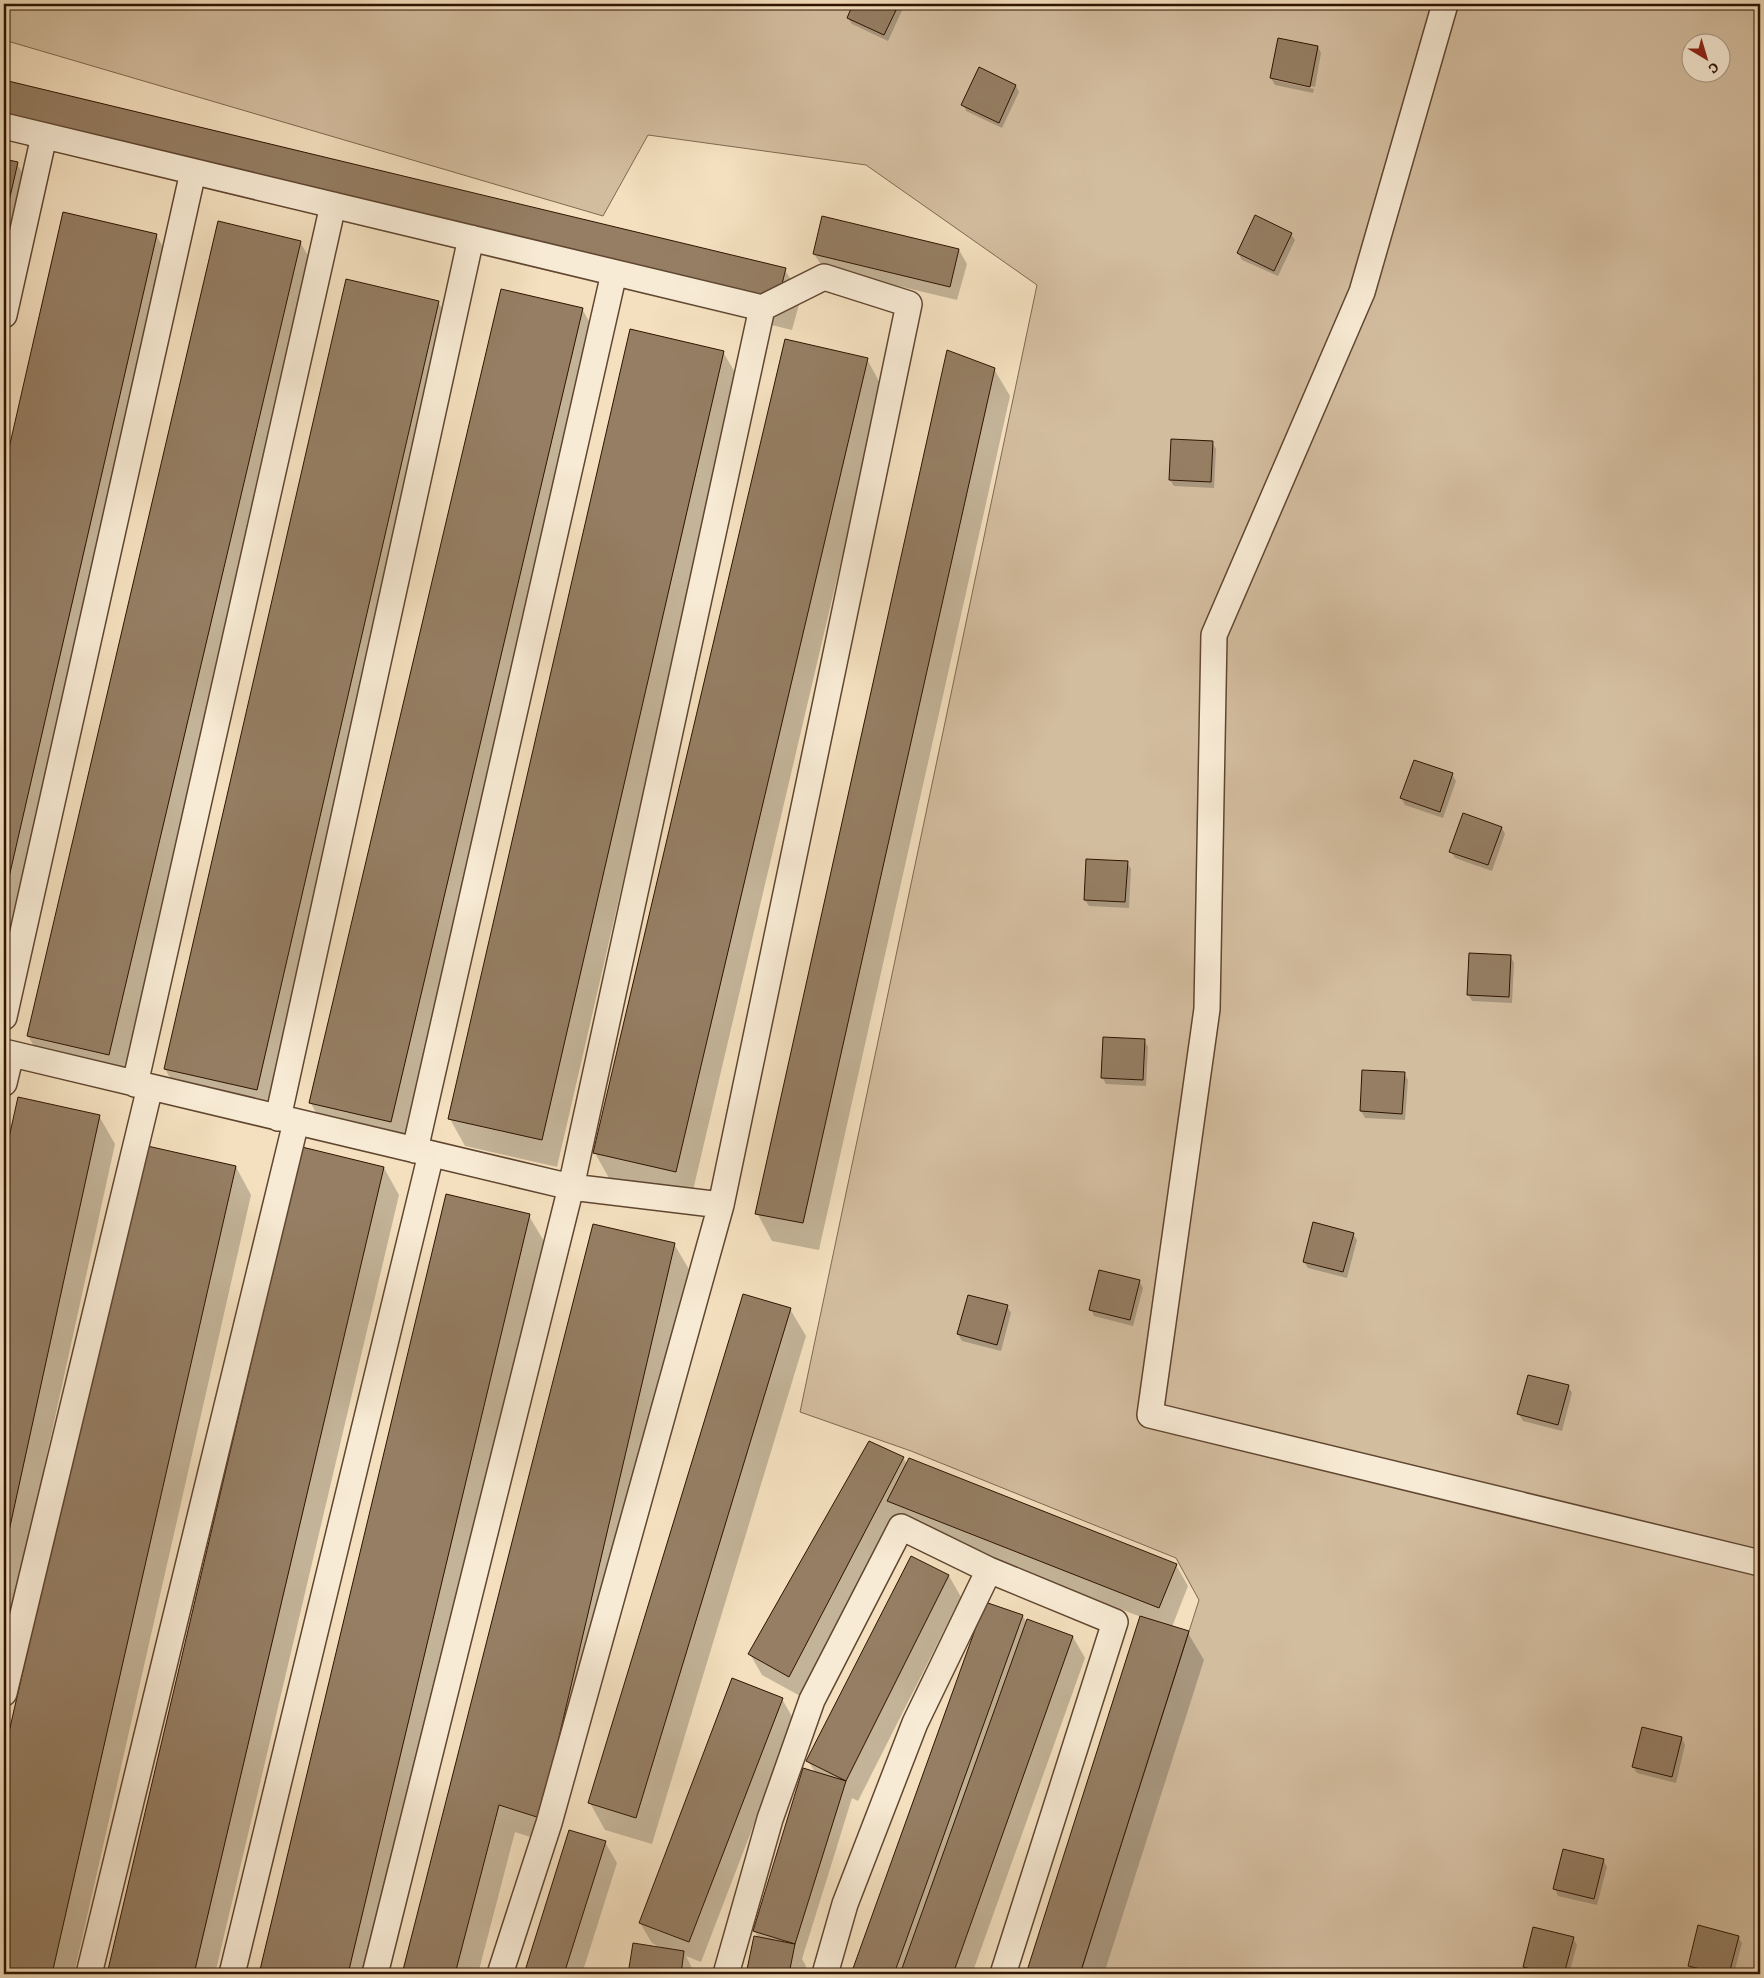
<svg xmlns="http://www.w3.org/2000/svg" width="1764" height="1978" font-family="Alegreya,serif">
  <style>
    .green { fill: #d3bd9f; stroke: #816850; fill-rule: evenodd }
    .shadow { fill: #0003 }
    .building { fill: #957e63; stroke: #2f1300 }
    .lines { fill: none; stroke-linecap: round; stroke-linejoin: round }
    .service-casing { stroke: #604630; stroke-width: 28 }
    .service { stroke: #f8ebd5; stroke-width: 25 }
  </style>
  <rect width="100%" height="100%" fill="#f4e0bf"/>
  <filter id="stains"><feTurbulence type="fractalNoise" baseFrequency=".004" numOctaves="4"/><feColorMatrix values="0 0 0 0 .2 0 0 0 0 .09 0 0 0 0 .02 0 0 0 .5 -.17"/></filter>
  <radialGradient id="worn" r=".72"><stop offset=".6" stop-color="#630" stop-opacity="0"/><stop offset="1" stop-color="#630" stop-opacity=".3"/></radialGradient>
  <path class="green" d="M4,4H1760V1974H1080L1199,1600L1176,1558L911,1451L800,1412L1037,285L866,165L648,135L603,216L4,40ZM1692,42H1722V72H1692Z"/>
  <path class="shadow" d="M855,4H905L888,41L852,24L848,18Z
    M1318,47L1321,53L1315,87L1274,78V80L1314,89L1313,93L1275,85L1271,78Z
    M4,81L785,270L801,297L792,330L4,140Z
    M1016,86L1019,92L1002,128L966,111L963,104Z
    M4,160L17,164L33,191L4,315Z
    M64,214L156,235L172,262L4,992V476Z
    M1291,234L1295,240L1278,276L1242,260L1238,253Z
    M300,242L316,269L124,1082L44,1063L28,1036Z
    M959,250L967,264L957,300L823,268L814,254Z
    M438,302L454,329L273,1117L181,1096L165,1069Z
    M582,309L598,336L407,1149L326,1130L310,1102Z
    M723,352L739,379L557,1167L465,1146L450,1119Z
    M867,359L882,387L691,1199L610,1180L595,1153Z
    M994,369L1010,396L819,1250L772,1241L757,1213Z
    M1212,442L1216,449L1214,488L1174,486L1170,480Z
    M1452,774L1456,781L1443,818L1405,805L1401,798Z
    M1502,828L1505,834L1492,871L1455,858L1451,852Z
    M1127,862L1131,869L1129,908L1089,906L1085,900Z
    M1510,956L1514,963L1512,1003L1472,1001L1468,994Z
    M1144,1040L1148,1047L1146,1086L1106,1084L1102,1077Z
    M1404,1073L1408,1080L1405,1120L1365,1118L1361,1111Z
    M19,1098L99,1116L115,1144L4,1650V1166Z
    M144,1146L236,1167L251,1195L74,1974H4V1759Z
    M303,1149L384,1168L399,1195L215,1974H108Z
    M447,1196L529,1216L545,1243L370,1974H260Z
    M593,1225L674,1244L690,1271L555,1845L515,1832L478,1974H403Z
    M1353,1234L1357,1240L1347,1278L1308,1268L1304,1262Z
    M1139,1281L1143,1288L1133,1326L1094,1316L1091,1309Z
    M1007,1306L1011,1313L1001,1351L962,1341L958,1334Z
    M790,1309L806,1336L652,1844L605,1830L590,1803Z
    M1568,1386L1572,1393L1562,1431L1523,1421L1519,1414Z
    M903,1458L907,1464L1176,1565L1188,1586L1172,1627L1188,1633L1204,1660L1104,1974H1027L1141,1617L900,1522L896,1514L802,1697L762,1675L750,1654Z
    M911,1557L949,1576L961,1597L858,1801L852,1798L802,1959L806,1966L805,1974H748L755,1937L759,1938L754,1931L815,1772L808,1761Z
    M986,1603L1023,1616L1027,1624L1073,1637L1085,1658L972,1974H852Z
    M782,1699L794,1720L701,1962L686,1956L695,1974H629L634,1944L663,1949L652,1943L640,1923Z
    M1682,1738L1685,1745L1676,1783L1637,1773L1633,1767Z
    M570,1831L605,1842L617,1863L582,1974H525Z
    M1603,1860L1607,1867L1597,1905L1558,1896L1555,1889Z
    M1738,1937L1742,1943L1734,1974H1702L1693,1972L1689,1965Z
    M1573,1938L1577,1945L1569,1974L1528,1973L1524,1966Z"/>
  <path class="building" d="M853,4H899L884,35L847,18Z
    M1278,38L1318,46L1310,87L1270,78Z
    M979,67L1016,85L999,123L961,105Z
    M4,80L786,268L777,304L4,117Z
    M4,159L18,162L4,223Z
    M63,212L157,234L4,899V470Z
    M1255,215L1292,233L1274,271L1237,253Z
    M822,216L959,249L950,287L813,254Z
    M218,221L301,241L109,1055L27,1036Z
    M346,279L439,301L257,1090L164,1069Z
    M501,289L583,308L391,1122L309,1103Z
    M630,329L724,351L542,1140L448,1119Z
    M785,339L868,358L676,1172L593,1153Z
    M947,350L995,368L803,1223L755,1214Z
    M1171,439L1213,441L1211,482L1169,480Z
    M1414,760L1453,773L1440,812L1400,798Z
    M1463,813L1502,827L1488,865L1449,852Z
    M1086,859L1128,861L1125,902L1084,900Z
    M1469,953L1511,955L1509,997L1467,995Z
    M1103,1037L1145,1039L1143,1080L1101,1078Z
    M1362,1070L1405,1072L1402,1114L1360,1111Z
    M18,1097L100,1115L4,1554V1160Z
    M143,1145L236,1166L52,1974H4V1754Z
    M302,1147L384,1167L194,1974H107Z
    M446,1194L530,1214L348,1974H259Z
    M1313,1222L1354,1233L1343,1272L1303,1262Z
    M593,1224L675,1243L540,1818L499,1805L455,1974H402Z
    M1099,1270L1140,1280L1130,1320L1089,1310Z
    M743,1294L791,1308L636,1818L588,1803Z
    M968,1295L1008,1305L997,1345L957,1334Z
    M1528,1375L1569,1385L1558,1425L1517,1414Z
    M869,1441L904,1457L789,1677L748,1654Z
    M909,1458L1177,1564L1159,1608L887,1501Z
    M911,1556L949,1575L846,1781L806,1761Z
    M985,1602L1023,1615L894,1974H851Z
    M1140,1616L1189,1631L1080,1974H1026Z
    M1027,1619L1073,1636L953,1974H900Z
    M732,1678L783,1698L689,1942L639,1923Z
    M1642,1727L1682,1737L1672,1777L1632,1767Z
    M803,1768L846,1781L795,1944L753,1931Z
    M569,1830L606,1841L564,1974H524Z
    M1563,1849L1604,1859L1594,1899L1553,1889Z
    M1698,1925L1739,1936L1729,1974H1722L1688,1966Z
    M1533,1927L1574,1937L1564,1974H1552L1523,1967Z
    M754,1936L795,1944L789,1974H746Z
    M633,1943L684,1951L681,1974H628Z"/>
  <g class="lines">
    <defs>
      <path id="service" d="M1445,4L1362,292L1214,635L1207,1009L1150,1415L1760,1563
        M4,126L762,308L824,277L909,304L721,1205L549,1823L500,1974
        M4,315L44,136
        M4,1017L193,172
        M4,1052L571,1187L721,1205
        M4,1083L11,1054
        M135,1084L333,205
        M278,1118L471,238
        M415,1150L614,273
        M4,1693L150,1087
        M89,1974L296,1122
        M232,1974L431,1154
        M375,1974L571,1187L762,308
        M726,1974L770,1819L812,1700L901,1527L989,1570L1115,1622L1003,1974
        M825,1974L845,1904L915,1723L989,1570"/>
    </defs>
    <use href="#service" class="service-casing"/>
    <use href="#service" class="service"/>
  </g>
  <rect width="1764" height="1978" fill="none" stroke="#f4e0bf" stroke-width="20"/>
  <rect x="5" y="5" width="1754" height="1968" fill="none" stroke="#2f1300" stroke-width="2.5"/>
  <rect x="10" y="10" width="1744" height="1958" fill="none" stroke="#2f1300"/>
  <g transform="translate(1706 58) rotate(142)"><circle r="24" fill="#f8ebd5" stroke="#a89580"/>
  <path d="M0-4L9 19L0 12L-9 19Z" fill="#8f2418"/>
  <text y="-8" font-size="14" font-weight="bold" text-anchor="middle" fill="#2f1300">С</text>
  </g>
  <rect width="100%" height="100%" filter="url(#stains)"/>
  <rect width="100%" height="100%" fill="url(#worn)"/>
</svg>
